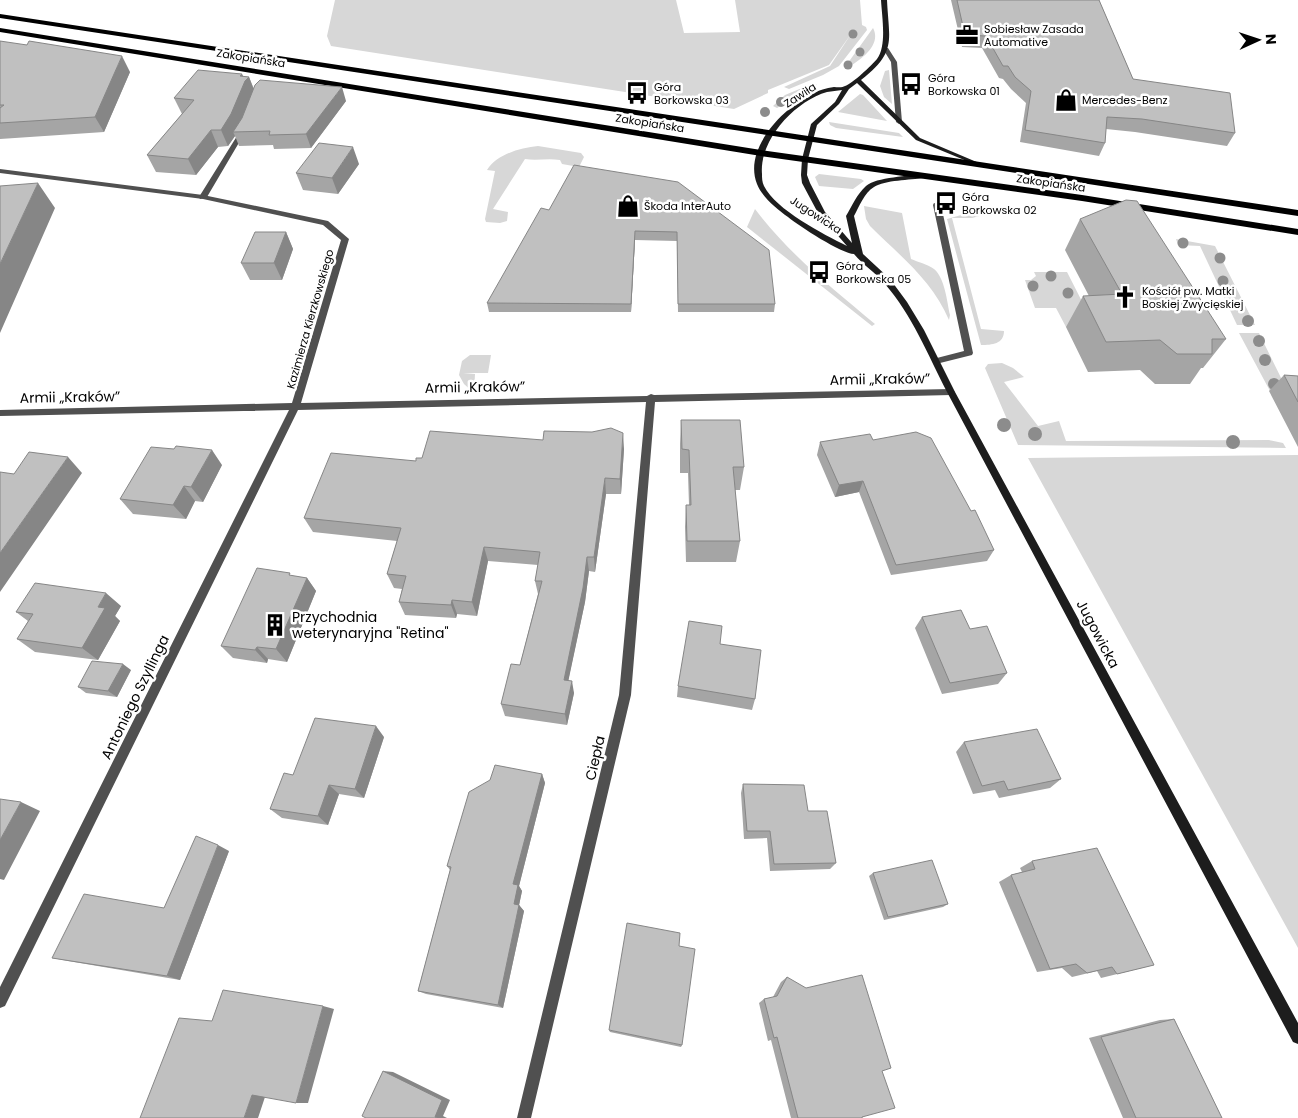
<svg xmlns="http://www.w3.org/2000/svg" width="1298" height="1118" font-family="Poppins,sans-serif">
  <style>
    .green { fill: #d7d7d7 }
    .lines { fill: none; stroke-linecap: round; stroke-linejoin: round }
    .lane { fill: #505050; fill-rule: evenodd }
    .street { fill: #505050; fill-rule: evenodd }
    .secondary { fill: #1d1d1d; fill-rule: evenodd }
    .primary { fill: #000; fill-rule: evenodd }
    .tree { fill: #8c8c8c }
    .wall { fill: #a5a5a5 }
    .shaded-wall { fill: #868686 }
    .building { fill: #c0c0c0; stroke: #868686 }
    .labels { text-anchor: middle; stroke-width: 5; stroke-linejoin: round; paint-order: stroke }
    .far-poi-label { font-size: 11px; fill: #000; stroke: #fff; text-anchor: start }
    .far-street-label { font-size: 11px; fill: #000; stroke: #fff }
    .street-label { font-size: 14px; fill: #000; stroke: #fff }
    .poi-label { font-size: 14px; fill: #000; stroke: #fff; text-anchor: start }
  </style>
  <rect width="100%" height="100%" fill="#fff"/>
  <path class="green" d="M335,0H676L684,33L740,32L735,0H860L862,25L866,27L867,30L839,66L823,75L789,89L784,87L830,66L851,34L829,65L768,90V93L734,109L331,46L327,36Z
    M873,28C882,45 861,60 847,68L845,67Z
    M889,70L892,104L884,97L880,86L885,71Z
    M814,83L817,85L777,108L773,106L785,95Z
    M860,94L863,95L887,121L838,112Z
    M829,122L899,133L903,137L836,128L830,125Z
    M538,146L581,153L584,157L579,167L562,164L560,160C547,158 537,161 525,159L493,209L508,212L507,221L500,223L486,222L485,219L495,171L487,170C497,154 520,148 538,146Z
    M819,174L861,179L864,181L853,189L819,186L815,177Z
    M864,206L902,213L911,259C918,262 927,264 934,269C945,278 947,302 950,315L949,320C932,280 900,256 870,226L866,219Z
    M986,208H991V213L972,218H952L981,329L1004,331C1004,344 992,345 981,345L947,219Z
    M755,209C789,254 832,288 875,324L872,326L747,227Z
    M1176,239L1215,246L1255,325H1237L1200,246L1178,245Z
    M1034,272H1067L1094,325L1066,327L1056,308H1035L1025,280H1031L1036,276Z
    M1239,333H1259L1288,392L1270,391Z
    M470,355H491L488,373H463L475,374L474,393L464,384L459,375L462,361Z
    M1002,363L1013,368L1024,377L1004,382L1038,426L1059,421L1066,441L1269,440L1283,443L1286,448L1018,445L985,368L988,364Z
    M1298,455V948L1028,458Z"/>
  <g class="lines">
    <path class="lane" d="M884,48H888L897,62L902,122L899,124L896,122L891,62L883,49Z
      M242,128L247,129L207,197L200,199L199,197Z
      M934,203L941,205L973,353L972,355L936,364L932,361L933,359L964,351L933,205Z"/>
    <path class="street" d="M0,169L203,195L328,221L349,239L301,403L647,396L651,394L654,395L951,389L955,392L951,395L655,402L631,695L531,1118H517L619,695L646,402L298,410L5,1006L0,1008V987L289,410L0,416V410L292,403L341,240L323,225L203,199L0,173Z"/>
    <path class="secondary" d="M881,0H887C889,41 897,52 861,80L920,138L979,163L974,164L916,140L857,83L849,89L839,104L817,125L808,159L807,175L810,183L825,212L852,243L846,216C852,206 857,194 866,186C876,177 910,176 924,174L927,176L924,178C910,180 885,180 874,187C864,193 859,207 854,216L863,254L890,279L907,302L924,330L955,392L1298,1023V1044L1293,1042L947,392C928,355 912,315 885,284C876,273 863,265 854,254C842,254 799,226 788,217C777,209 762,197 757,184C743,149 783,108 812,94C819,90 826,88 834,87C837,87 842,88 845,86C852,84 872,65 877,59C887,46 882,17 881,0ZM842,90L835,102L811,124L802,159L801,175L802,183L818,213L847,246C823,234 776,210 764,186C762,182 762,178 762,174C759,140 795,101 827,92C832,91 837,91 842,90Z"/>
    <path class="primary" d="M0,14L1298,210V216L0,18Z
      M0,28L761,150L1082,195L1298,229V235L1082,201L761,156L0,32Z"/>
  </g>
  <g class="tree">
    <circle cx="853" cy="34" r="4.5"/>
    <circle cx="860" cy="52" r="4.5"/>
    <circle cx="848" cy="65" r="4.5"/>
    <circle cx="781" cy="102" r="5"/>
    <circle cx="765" cy="112" r="5"/>
    <circle cx="1183" cy="243" r="5.5"/>
    <circle cx="1220" cy="258" r="5.5"/>
    <circle cx="1051" cy="276" r="5.5"/>
    <circle cx="1223" cy="281" r="5.5"/>
    <circle cx="1033" cy="286" r="5.5"/>
    <circle cx="1068" cy="293" r="5.5"/>
    <circle cx="1248" cy="321" r="6"/>
    <circle cx="1259" cy="341" r="6"/>
    <circle cx="1265" cy="360" r="6"/>
    <circle cx="1274" cy="384" r="6"/>
    <circle cx="1004" cy="425" r="7"/>
    <circle cx="1035" cy="434" r="7"/>
    <circle cx="1233" cy="442" r="7"/>
  </g>
  <path class="wall" d="M951,0H1099L1133,79L1235,133L1227,146L1135,132L1106,129L1105,143L1099,156L1020,142L1026,103L1011,89L1003,79L999,78L982,48L962,47Z
    M0,41L130,72L104,132L0,139Z
    M242,74L243,76L249,77L254,89L346,101L311,148L274,149L273,145L239,146L235,136L228,146L218,147L196,175L156,172L147,155L182,114L174,98Z
    M359,164L338,194L303,190L296,173Z
    M678,182L775,304L774,312H678L677,241L635,240L631,312H489L487,303L549,210Z
    M1080,219L1226,339L1203,368H1201L1190,384H1155L1140,370L1088,372L1066,327L1083,296H1089L1065,250Z
    M286,232L293,249L282,280H250L241,263Z
    M1284,375L1298,376V447L1269,391Z
    M681,420L744,467L740,490H735L740,541L736,562H686L685,527L686,505H689L688,473H680V444Z
    M543,440L624,449L621,494H606L595,572L589,571L585,602L568,681L574,693L567,725L505,716L501,704L520,665L538,594L535,581L538,565L488,561L477,616L457,614L456,618L405,615L399,602L402,589L394,588L387,574L397,541L313,532L304,518L416,461L422,458Z
    M873,440L971,511L994,550L987,561L891,575L859,492L835,497L817,455L820,442Z
    M222,465L203,502L195,501L186,519L133,514L120,499Z
    M292,576L307,578L316,591L287,662L268,659L267,663L233,658L221,646Z
    M121,606L115,616L120,621L98,660L35,652L17,639L28,621L16,612Z
    M922,617L970,629L1007,673L998,684L942,694L915,628Z
    M720,644L755,699L752,710L677,697L678,686Z
    M131,670L117,697L86,693L78,687Z
    M384,737L364,798L339,794L328,825L282,818L270,809L293,775Z
    M964,742L1061,779L1050,788L999,798L995,790L973,794L956,752Z
    M542,774L545,783L519,886L522,891L519,905L524,911L503,1008L426,994L418,991L450,870L447,866Z
    M743,784L808,811L836,863L830,869L770,871L767,838L744,839L741,793Z
    M229,851L180,980L68,961L52,958L164,908Z
    M1032,861L1154,965L1101,978L1097,971L1072,977L1062,968L1037,972L999,882L1011,875L1022,872L1020,868Z
    M873,873L948,904L943,907L884,920L869,876Z
    M787,977L882,1071L862,1118H791L771,1040L768,1041L759,1003L764,999L773,997L781,982Z
    M1174,1019L1222,1118H1123L1089,1038L1160,1020Z
    M609,1030L682,1045L681,1047L610,1032Z"/>
  <path class="shaded-wall" d="M122,56L130,72L104,132L95,117Z
    M242,74L245,81L249,77L255,93L237,132H233L235,136L228,146L221,130L240,76Z
    M342,87L346,101L311,148L306,134Z
    M211,130L218,147L196,175L188,159Z
    M353,147L359,164L338,194L332,178Z
    M38,183L55,208L0,333V264Z
    M635,231V240L631,312V304Z
    M286,232L293,249L282,280L274,263Z
    M623,433L624,449L621,494L620,479Z
    M212,450L222,465L203,502L191,487Z
    M68,457L82,473L0,592V553Z
    M605,478L606,494L595,572L594,557Z
    M863,481L859,492L835,497L839,485Z
    M184,486L195,501L186,519L173,505Z
    M484,547L488,561L477,616L472,602Z
    M587,557L589,571L585,602L566,692L564,680Z
    M307,578L316,591L287,662L276,649Z
    M106,593L121,606L115,616L120,621L98,660L82,648L98,607Z
    M452,600L457,614L456,618L451,605Z
    M257,647L268,659L267,663L255,650Z
    M123,664L131,670L117,697L108,691Z
    M572,681L574,693L567,725L565,714Z
    M376,726L384,737L364,798L355,789Z
    M542,774L545,783L519,886L522,891L518,910L514,904L513,884Z
    M329,785L339,794L328,825L318,816Z
    M21,802L40,811L4,880L0,879V840Z
    M218,845L229,851L180,980L167,976Z
    M519,905L524,911L503,1008L498,1005Z
    M323,1006L334,1009L308,1103H296Z
    M383,1071L393,1072L450,1100L443,1116L447,1118H437L435,1117Z
    M266,1094L258,1118H244L252,1095Z"/>
  <path class="building" d="M957,0H1099L1133,79L1230,93L1235,133L1142,119L1107,117L1105,143L1025,130L1031,91L1015,77L1008,66H1003L986,36L965,35Z
    M0,41L27,45L29,41L122,56L95,117L0,123V108L4,105H0Z
    M198,70L242,74L240,76L249,77L245,81L231,114L221,130H211L188,159L147,155L194,100L174,98Z
    M260,80L342,87L306,134L269,135L270,131L233,132L242,118L255,85Z
    M319,143L353,147L332,178L296,173Z
    M574,165L678,182L769,250L775,304H678L677,232L635,231L631,304L487,303L541,208L549,210Z
    M38,183L0,264V186Z
    M1126,200L1137,201L1226,339H1212V354H1177L1160,340L1106,342L1083,296L1122,294L1080,219Z
    M255,232H286L274,263H241Z
    M1284,375L1298,376V402Z
    M681,420H740L744,467H733L740,541H687L686,505H691L689,450L682,449Z
    M611,428L623,433L620,479L605,478L594,557H587L583,588L564,680L572,681L565,714L501,704L511,664L520,665L542,581H535L540,552L484,547L472,602L452,600L451,605L399,602L406,576L387,574L401,528L304,518L331,453L416,461V458H422L430,431L543,440L544,431L592,432Z
    M916,432L931,438L971,511L975,510L994,550L896,565L863,481L839,485L820,442L870,434L873,440Z
    M176,446L212,450L191,487L184,486L173,505L120,499L151,447L174,449Z
    M29,452L68,457L0,553V472L14,474Z
    M257,568L290,573L289,575L307,578L276,649L257,647L255,650L221,646Z
    M35,583L106,593L98,607L105,608L82,648L17,639L33,614L16,612Z
    M961,610L970,629L987,626L1007,673L950,683L922,617Z
    M689,621L722,626L720,644L761,650L755,699L678,686Z
    M92,661L123,664L108,691L78,687Z
    M315,718L376,726L355,789L329,785L318,816L270,809L284,773L293,775Z
    M1037,729L1061,779L1008,790L1004,781L982,786L964,742Z
    M495,765L542,774L513,884L518,885L514,904L519,905L498,1005L418,991L451,867L447,866L469,792L490,780Z
    M743,784L804,785L808,811H827L836,863L774,864L770,831H747Z
    M0,799L21,802L0,840Z
    M196,836L218,845L167,976L52,958L84,894L164,908Z
    M1097,848L1154,965L1117,974L1112,967L1087,973L1076,964L1050,969L1011,875L1035,869L1032,861Z
    M932,860L948,904L888,917L873,873Z
    M627,923L680,933L679,946L695,949L682,1045L609,1030Z
    M862,975L891,1068L882,1071L895,1108L862,1117V1118H798L777,1037L774,1038L764,999L777,996L787,977L806,988Z
    M223,990L323,1006L296,1103L252,1095L244,1118H140L179,1018L212,1021Z
    M1174,1019L1222,1118H1136L1101,1037Z
    M383,1071L442,1100L435,1117L437,1118H366L362,1116Z"/>
  <defs>
    <symbol id="office-bare" viewBox="-9 -9 18 18"><path d="M-6-3h4V-5.5h4V-3h4V5H-6ZM-1-4.5V-3h2v-1.5ZM-6 0V1H6V0Z" fill="#000" stroke="#fff" stroke-width="2.5" paint-order="stroke"/></symbol>
    <symbol id="bus-bare" viewBox="-9 -9 18 18"><path d="M-5-6H5V4H4V6H2V4H-2V6H-4V4H-5ZM-3.5-4V0h7V-4ZM-3.5 1.2v1.5H-2V1.2ZM2 1.2v1.5H3.5V1.2Z" fill="#000" stroke="#fff" stroke-width="2.5" paint-order="stroke"/></symbol>
    <symbol id="shop-bare" viewBox="-9 -9 18 18"><path d="M-5-2.5h2.3a2.7 3.5 0 0 1 5.4 0H5L5.5 6h-11ZM-1.5-2.5h3a1.5 2.3 0 0 0-3 0Z" fill="#000" stroke="#fff" stroke-width="2.5" paint-order="stroke"/></symbol>
    <symbol id="church-bare" viewBox="-9 -9 18 18"><path d="M-1.2-6h2.4v3.5h3.3v2.4h-3.3V6h-2.4V-.1h-3.3v-2.4h3.3Z" fill="#000" stroke="#fff" stroke-width="2.5" paint-order="stroke"/></symbol>
    <symbol id="building-bare" viewBox="-9 -9 18 18"><path d="M-4-6H4V6H1V3H-1V6H-4ZM-2.5-4.3h1.7v1.8h-1.7ZM.8-4.3h1.7v1.8H.8ZM-2.5-1h1.7V.8h-1.7ZM.8-1h1.7V.8H.8Z" fill="#000" stroke="#fff" stroke-width="2.5" paint-order="stroke"/></symbol>
  </defs>
  <g fill-rule="evenodd">
    <use href="#office-bare" x="951" y="19" width="32" height="32"/>
    <use href="#bus-bare" x="895" y="68" width="32" height="32"/>
    <use href="#bus-bare" x="621" y="77" width="32" height="32"/>
    <use href="#shop-bare" x="1050" y="84" width="32" height="32"/>
    <use href="#bus-bare" x="930" y="187" width="32" height="32"/>
    <use href="#shop-bare" x="612" y="190" width="32" height="32"/>
    <use href="#bus-bare" x="803" y="256" width="32" height="32"/>
    <use href="#church-bare" x="1109" y="281" width="32" height="32"/>
    <use href="#building-bare" x="259" y="609" width="32" height="32"/>
  </g>
  <g class="labels">
    <g class="far-poi-label">
      <text x="984" y="33">Sobiesław Zasada<tspan x="984" dy="13">Automative</tspan></text>
      <text x="928" y="82">Góra<tspan x="928" dy="13">Borkowska 01</tspan></text>
      <text x="654" y="91">Góra<tspan x="654" dy="13">Borkowska 03</tspan></text>
      <text x="1082" y="104">Mercedes-Benz</text>
      <text x="962" y="201">Góra<tspan x="962" dy="13">Borkowska 02</tspan></text>
      <text x="644" y="210">Škoda InterAuto</text>
      <text x="836" y="270">Góra<tspan x="836" dy="13">Borkowska 05</tspan></text>
      <text x="1142" y="295">Kościół pw. Matki<tspan x="1142" dy="13">Boskiej Zwycięskiej</tspan></text>
    </g>
    <g class="far-street-label">
      <text transform="translate(251 58) rotate(9)" y="4">Zakopiańska</text>
      <text transform="translate(800 95) rotate(-33)" y="4">Zawiła</text>
      <text transform="translate(650 123) rotate(9)" y="4">Zakopiańska</text>
      <text transform="translate(1051 183) rotate(8)" y="4">Zakopiańska</text>
      <text transform="translate(816 215) rotate(33)" y="4">Jugowicka</text>
      <text transform="translate(310 319) rotate(-74)" y="4">Kazimierza Kierzkowskiego</text>
    </g>
    <g class="street-label">
      <text transform="translate(880 379) rotate(-1)" y="5">Armii „Kraków”</text>
      <text transform="translate(475 387) rotate(-1)" y="5">Armii „Kraków”</text>
      <text transform="translate(70 397) rotate(-1)" y="5">Armii „Kraków”</text>
      <text transform="translate(1098 634) rotate(62)" y="5">Jugowicka</text>
      <text transform="translate(135 697) rotate(-64)" y="5">Antoniego Szyllinga</text>
      <text transform="translate(595 758) rotate(-77)" y="5">Ciepła</text>
    </g>
    <g class="poi-label">
      <text x="292" y="622">Przychodnia<tspan x="292" dy="16">weterynaryjna "Retina"</tspan></text>
    </g>
  </g>
  <g transform="translate(1258 40) rotate(87)" stroke="#ffffff" stroke-width="4" paint-order="stroke">
  <path d="M0-4L9 19L0 12L-9 19Z" fill="#000000"/>
  <text y="-8" font-size="14" font-weight="bold" text-anchor="middle" fill="#000000">N</text>
  </g>
</svg>
